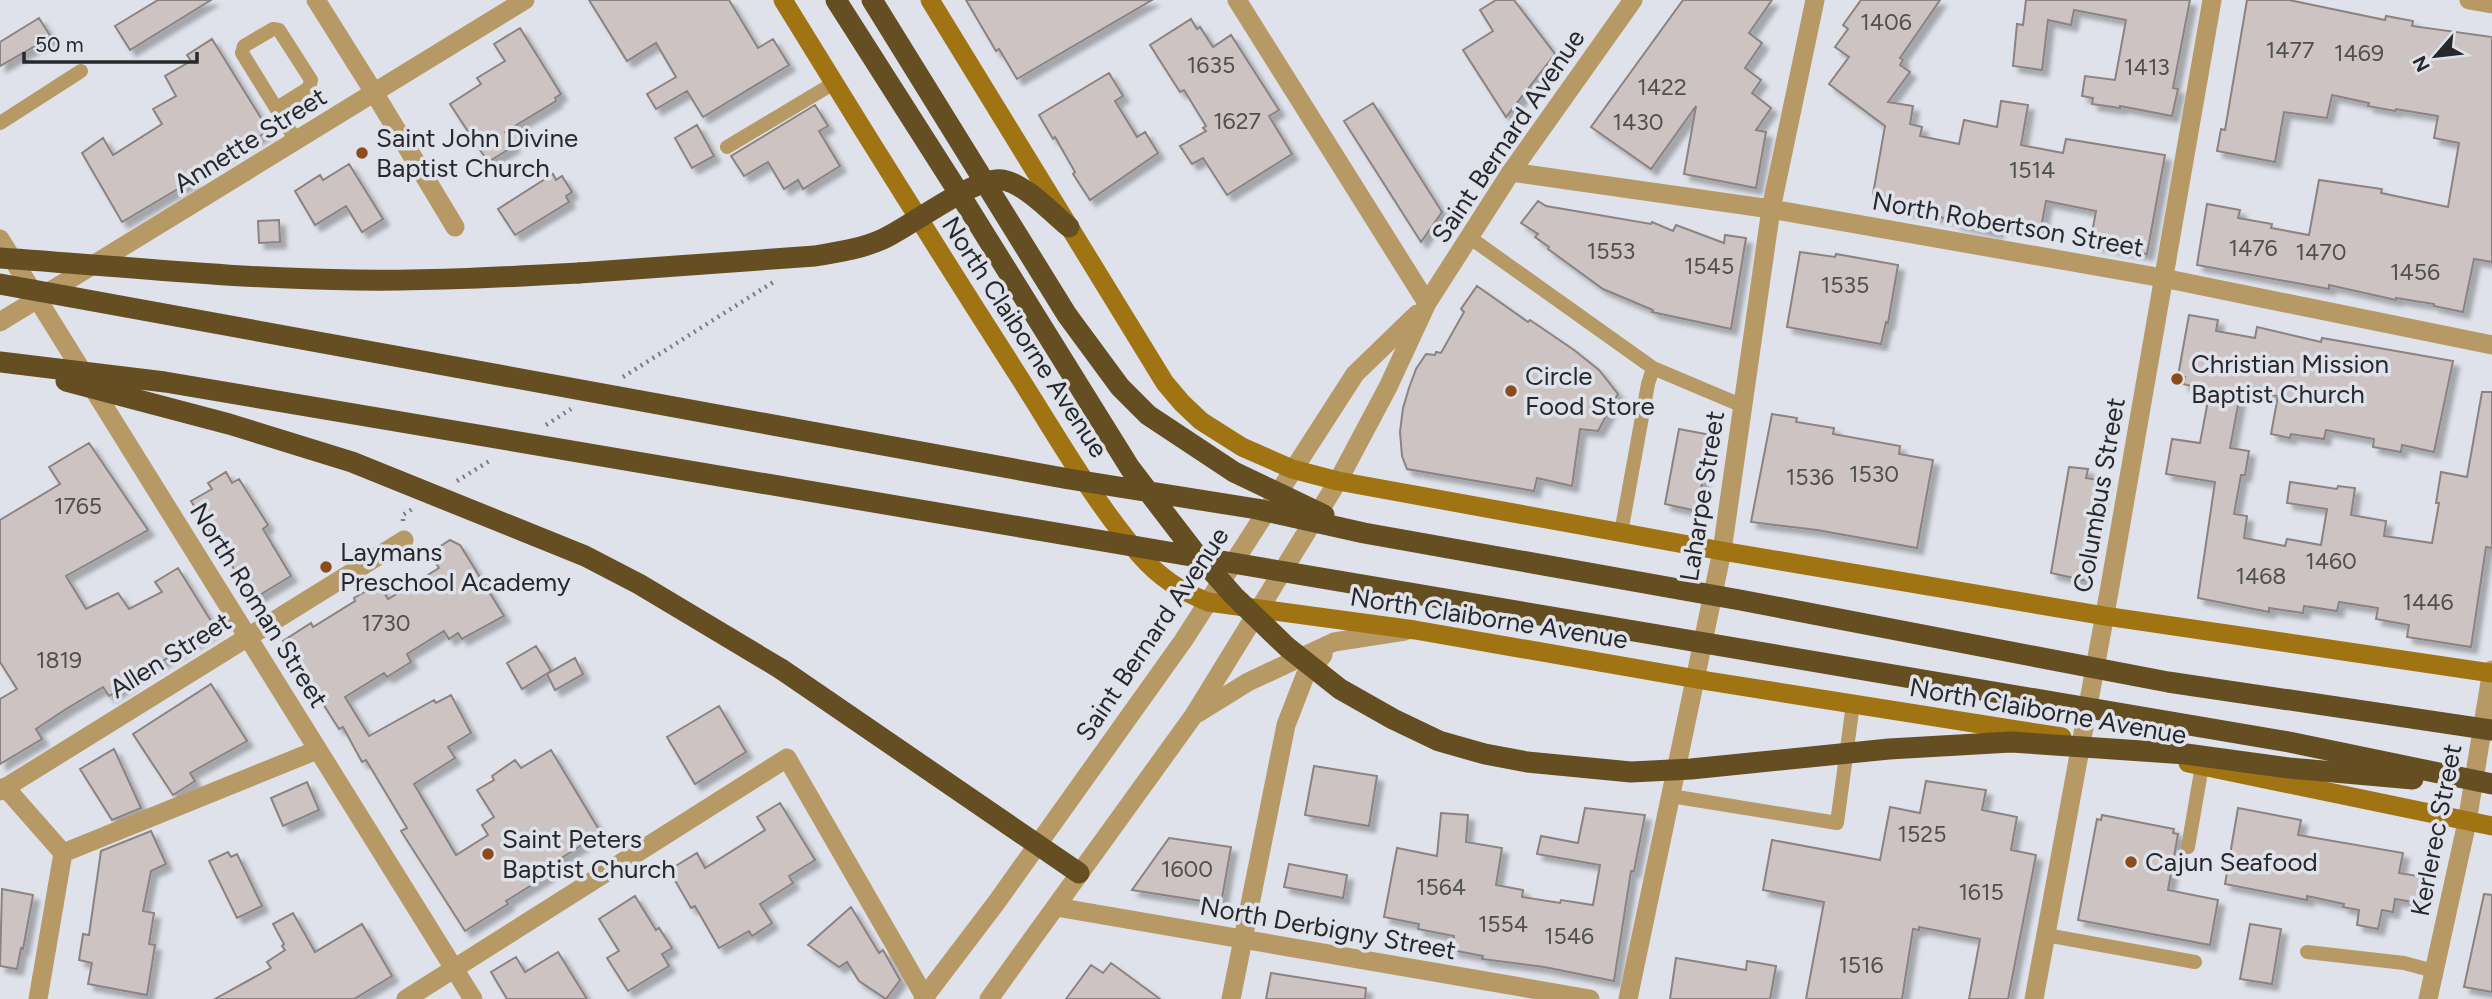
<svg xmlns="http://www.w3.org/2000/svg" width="2492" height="999" font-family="Figtree,sans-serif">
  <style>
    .building { fill: #cdc3c2; stroke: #8b8281; stroke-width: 2; filter: url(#shadow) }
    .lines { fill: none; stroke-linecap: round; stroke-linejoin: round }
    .path { stroke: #7b7d82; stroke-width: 4.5; stroke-dasharray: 2 5; stroke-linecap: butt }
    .service { stroke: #b79966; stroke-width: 14 }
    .minor { stroke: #b79966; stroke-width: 19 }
    .tertiary { stroke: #b79966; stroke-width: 19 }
    .secondary { stroke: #a07413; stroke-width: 19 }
    .motorway { stroke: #654e22; stroke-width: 21 }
    .motorway-bridge { stroke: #654e22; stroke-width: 21 }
    .poi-dot { fill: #8d4a1b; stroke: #dfe2ea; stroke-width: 2.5 }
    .labels { text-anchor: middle; stroke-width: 7; stroke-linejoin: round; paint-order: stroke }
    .number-label { font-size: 23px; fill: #504f51 }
    .street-label { font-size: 26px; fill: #27282b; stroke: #dfe2ea }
    .poi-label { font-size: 26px; fill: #27282b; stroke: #dfe2ea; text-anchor: start }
  </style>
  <defs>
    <filter id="shadow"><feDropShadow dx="6" dy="6" stdDeviation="2" flood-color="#0004"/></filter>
  </defs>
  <rect width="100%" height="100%" fill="#dfe2ea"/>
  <path class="building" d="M158,0H211L130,50L115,26Z
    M589,0H729L758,48L773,39L789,65L703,117L687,91L656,109L647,94L676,77L656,43L627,61Z
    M966,0H1152L1017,79L999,49L996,51Z
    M1496,0H1514L1555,54L1506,117L1463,50L1493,31L1480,10Z
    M1683,0H1772L1749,33L1762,43L1745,68L1761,80L1752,93L1771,108L1756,130L1766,132L1756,188L1684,174L1696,106L1651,169L1591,127Z
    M1861,0H1940L1900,58L1903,60L1900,65L1910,72L1888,102L1913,106L1910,124L1922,127L1920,136L1959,144L1964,120L1997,127L2001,101L2028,105L2021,145L2063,153L2066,139L2165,155L2147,254L2090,244L2096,211L2046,201L2040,233L1998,225L1997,232L1955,223V220L1890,207L1892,197L1873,194L1885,126L1829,84L1849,57L1835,47L1848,29L1843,25Z
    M2026,0H2190L2173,88L2178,89L2172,116L2120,106V108L2092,104L2093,98L2082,96L2085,76L2115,80L2126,20L2074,10L2071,25L2048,20L2042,70L2013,66L2017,24L2023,25Z
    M2247,0H2289L2385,20L2386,16L2413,21L2412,26L2492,37V262L2474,259L2463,312L2434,306V304L2396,298V300L2329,285V289L2197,265L2207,204L2240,210L2238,218L2272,224L2271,228L2309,235L2319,180L2382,189L2381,193L2448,207L2459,143L2434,138L2438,116L2396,109L2395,111L2368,106L2369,103L2332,95L2327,118L2284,112L2275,162L2217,151L2221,129L2225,130Z
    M39,18L51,37L0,66V42Z
    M1191,19L1197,29L1200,27L1213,47L1231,35L1279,110L1269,116L1292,154L1227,195L1203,158L1192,164L1180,146L1206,131L1203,128L1206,126L1184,90L1180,92L1150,45Z
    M520,28L561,94L555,98L556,101L505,132L514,146L488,162L450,104L481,84L477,78L505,61L494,44Z
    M212,39L269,131L190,176L193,180L122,222L82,153L103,138L113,155L162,124L153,109L176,96L165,76L191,61L187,55Z
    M1109,73L1123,96L1115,101L1137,137L1145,132L1158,153L1090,200L1073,174L1075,172L1055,137L1053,139L1039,115Z
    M1373,103L1442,212L1421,242L1344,121Z
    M815,105L828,126L819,131L840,166L803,189L798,180L784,189L768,162L744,176L731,156Z
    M697,125L714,156L692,168L675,138Z
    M349,164L383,219L362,232L346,206L315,225L295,191L320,175L323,180Z
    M553,174L556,180L562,176L572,192L566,196L569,202L515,235L498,209Z
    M1538,201L1546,206L1651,224L1652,222L1673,231L1676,225L1724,243L1725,235L1746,238L1731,329L1652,312L1653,310L1603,289L1548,249L1549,247L1535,237L1538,234L1521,223Z
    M279,220L280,242L259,243L258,221Z
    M1800,252L1835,257L1836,254L1898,265L1888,323L1886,322L1881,344L1787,327Z
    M1477,286L1528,322L1530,320L1574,350L1599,370L1618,394L1598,431L1580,429L1572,486L1537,478L1534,491L1407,469L1402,456L1400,432L1403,408L1409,388L1416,369L1426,354L1435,355L1436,352L1441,353L1464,312L1461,309Z
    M2189,315L2218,320L2216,331L2255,338L2257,327L2321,342L2322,338L2453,361L2434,452L2402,445L2401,452L2373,447L2374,439L2326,430L2324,439L2291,434L2290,438L2271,434L2278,396L2241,389L2230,448L2249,451L2245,475H2241L2234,514L2247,516L2244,538L2285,546L2287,539L2321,545L2327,509L2287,503L2290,482L2337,489L2338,486L2355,488L2351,515L2386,521L2384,536L2432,543L2439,503H2436L2441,472L2467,477L2482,392H2492V548L2486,547L2471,647L2407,637L2409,625L2376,619L2378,608L2339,602L2337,611L2304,606L2303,613L2269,608V612L2198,598L2215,482L2166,474L2172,439L2200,443L2210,390L2183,384L2185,377L2178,376Z
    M1772,414L1797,418L1796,422L1834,428L1833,434L1900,446L1899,454L1933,460L1917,548L1817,530L1751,522Z
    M1679,429L1711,435L1697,511L1665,504Z
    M89,443L148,530L66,576L86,609L118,593L129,609L162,592L155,582L178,568L216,629L129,681L130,683L109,696L103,687L66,709L36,729L42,739L0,764V699L17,689L0,662V520L60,484L49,467Z
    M2069,467L2088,469L2086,478L2104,481L2083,580L2051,573Z
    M226,472L232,483L239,479L268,525L263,529L291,576L253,599L191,501L212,489L208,483Z
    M450,540L460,545L504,616L462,639L458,633L449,639L444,631L407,654L411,662L387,677L384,673L345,697L369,736L434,700L436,703L451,695L471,733L448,747L455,758L414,784L456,855L488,835L482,825L494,817L477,790L494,780L492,776L515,760L521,768L551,750L601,833L544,869L548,875L506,901L508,904L465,931L401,831L407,828L366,760L362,762L343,727L339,729L283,641L311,623L313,627L355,601L354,598L379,584L388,599L439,568L430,553Z
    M536,646L551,671L522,689L507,663Z
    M575,658L583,674L555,690L547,674Z
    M211,684L247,741L190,773L195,781L173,795L133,734Z
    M719,706L746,752L695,784L667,737Z
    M114,749L141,808L112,820L80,769Z
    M1314,766L1377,776L1369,826L1305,815Z
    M1926,781L1986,790L1982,810L2017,817L2011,850L2036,855L2008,999H1969L1980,939L1919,927V930L1913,929L1902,999H1806L1824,902L1763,890L1772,840L1880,860L1890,807L1920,813Z
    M307,782L319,810L283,826L271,798Z
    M780,803L815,860L789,876L793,883L760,904L772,923L752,936L749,931L719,948L695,906L691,908L669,870L697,853L705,868L765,830L757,817Z
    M1585,808L1645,815L1634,871H1631L1614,981L1544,967L1482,959L1483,956L1452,950L1454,936L1418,929L1419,924L1384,917L1397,848L1437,856L1441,813L1468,815L1466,842L1502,848L1496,885L1523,890L1522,897L1560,903L1561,900L1593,905L1600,865L1537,854L1541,836L1578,843Z
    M2238,808L2301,820L2298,835L2403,853L2399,873L2424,877L2419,903L2395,899L2393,912L2382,910L2378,929L2357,925L2359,910L2343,907L2344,904L2307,896V900L2225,884Z
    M2102,815L2174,829L2173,833L2178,834L2168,890L2218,900L2210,945L2078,920L2097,819L2101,820Z
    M151,831L166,864L151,871L143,911L154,913L149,944L155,945L147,995L88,984L92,963L79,960L83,934L89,935L101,851Z
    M1169,838L1231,847L1221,904L1132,890Z
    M228,852L231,857L237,854L262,906L237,918L209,861Z
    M1289,864L1347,875L1343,898L1284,887Z
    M2,889L33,895L23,949L21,948L17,969L0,966Z
    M2484,894L2492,895V992L2464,987Z
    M635,896L656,930L659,928L672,948L662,954L669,966L628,991L607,958L619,951L599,919Z
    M851,907L879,953L883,950L900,980L886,999L859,981L847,962L839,967L808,945Z
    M293,913L315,952L362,924L392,976L354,999H215L271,968L267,962L285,950L282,946L284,944L273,924Z
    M2250,924L2281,929L2272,984L2240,979Z
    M558,952L587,999H507L491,972L516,957L525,972Z
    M1676,958L1746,970L1747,961L1776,966L1770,999H1670Z
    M1111,963L1160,999H1066L1091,965L1103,973Z
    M1271,973L1366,988L1365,999H1266Z"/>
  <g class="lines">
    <path class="path" d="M623,377L775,281
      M546,425L571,409
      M457,481L491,460
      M403,521V515L414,508"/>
    <path class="service" d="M277,108L309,88L311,80L279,30L273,29L244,46L242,53L297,142
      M0,123L81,71
      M727,147L834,83
      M1469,237L1653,368L1743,406
      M1621,533L1648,384L1653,368
      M1671,796L1837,823L1853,704
      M2188,847L2202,766
      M2046,935L2195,962
      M2307,952L2404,963L2434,971"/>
    <path class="minor" d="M316,0L375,94L455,227
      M1237,0L1427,303
      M2469,0L2492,4
      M1511,172L1771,209L2163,278L2492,345
      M0,239C159,492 317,745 473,999
      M0,322L525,0
      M5,787L63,853L38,999
      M0,791L404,540
      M63,853L317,750
      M1056,907L1590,999
      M406,999L787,758L926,999
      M1231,999L1286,725L1305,676L1323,655
      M1628,999L1722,551L1771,209L1815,0
      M2034,999L2109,592L2212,0
      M2428,999L2467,822L2492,670"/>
    <path class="tertiary" d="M1198,713L1248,682L1334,642L1405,631
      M923,999L996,903L1183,641L1355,374L1417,314
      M989,999L1194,715L1338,481L1388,387L1427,303L1511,172L1633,0"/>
    <path class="secondary" d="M783,0C859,124 936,247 1014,369C1054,431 1091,498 1139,554C1160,578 1179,590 1208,602L1415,630L1708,681L2062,737
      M930,0L1165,383L1182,403L1201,421L1242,447L1292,469L1338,481L1722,551L2105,616L2492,673
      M2188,763L2492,826"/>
    <path class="motorway" d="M836,0L959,193
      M579,273L815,256C838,252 861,249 883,239C911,226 977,175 1003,180C1025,184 1052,213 1069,227
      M781,669L1079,873"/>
    <path class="motorway-bridge" d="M872,0L1067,315L1120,387L1148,415L1234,472L1324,515
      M959,193L1130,468L1193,550L1234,596L1287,647L1340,689L1393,719L1439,741L1485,754L1527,762L1631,772L1691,769L1889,749L2011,742L2186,754L2289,768L2413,779
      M0,258C118,266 237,279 356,280C431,281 505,277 579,273
      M0,284L1069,479L1257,509L1364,533L1740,600L2168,682L2492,730
      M0,362L165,382L2289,742L2492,784
      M66,381L229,424L352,462L585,556L639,584L781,669"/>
  </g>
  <g class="poi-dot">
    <circle cx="362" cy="153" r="7"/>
    <circle cx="2177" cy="379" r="7"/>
    <circle cx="1511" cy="391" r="7"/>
    <circle cx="326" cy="567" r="7"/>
    <circle cx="488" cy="854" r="7"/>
    <circle cx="2131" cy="862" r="7"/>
  </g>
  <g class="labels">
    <g class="number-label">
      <text x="1886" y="30">1406</text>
      <text x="2290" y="58">1477</text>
      <text x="2359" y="61">1469</text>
      <text x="1211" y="73">1635</text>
      <text x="2147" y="75">1413</text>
      <text x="1662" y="95">1422</text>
      <text x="1237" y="129">1627</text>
      <text x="1638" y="130">1430</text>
      <text x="2032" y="178">1514</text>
      <text x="2253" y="256">1476</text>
      <text x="1611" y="259">1553</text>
      <text x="2321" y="260">1470</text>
      <text x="1709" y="274">1545</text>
      <text x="2415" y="280">1456</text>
      <text x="1845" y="293">1535</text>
      <text x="1874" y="482">1530</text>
      <text x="1810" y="485">1536</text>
      <text x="78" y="514">1765</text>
      <text x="2331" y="569">1460</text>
      <text x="2261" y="584">1468</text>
      <text x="2428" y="610">1446</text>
      <text x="386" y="631">1730</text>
      <text x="59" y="668">1819</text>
      <text x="1922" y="842">1525</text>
      <text x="1187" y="877">1600</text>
      <text x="1441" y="895">1564</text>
      <text x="1981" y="900">1615</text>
      <text x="1503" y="932">1554</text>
      <text x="1569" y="944">1546</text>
      <text x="1861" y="973">1516</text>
    </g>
    <g class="street-label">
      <text transform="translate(1508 136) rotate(-56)" y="9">Saint Bernard Avenue</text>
      <text transform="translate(250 140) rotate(-32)" y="9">Annette Street</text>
      <text transform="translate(2008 224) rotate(10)" y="9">North Robertson Street</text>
      <text transform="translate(1025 337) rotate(57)" y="9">North Claiborne Avenue</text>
      <text transform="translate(2099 495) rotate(-80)" y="9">Columbus Street</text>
      <text transform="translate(1702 496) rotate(-81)" y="9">Laharpe Street</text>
      <text transform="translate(259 605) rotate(58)" y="9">North Roman Street</text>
      <text transform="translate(1489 618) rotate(9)" y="9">North Claiborne Avenue</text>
      <text transform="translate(1152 634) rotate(-56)" y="9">Saint Bernard Avenue</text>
      <text transform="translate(170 655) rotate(-32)" y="9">Allen Street</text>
      <text transform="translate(2048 711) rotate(10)" y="9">North Claiborne Avenue</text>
      <text transform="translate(2436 830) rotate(-79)" y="9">Kerlerec Street</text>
      <text transform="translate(1328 928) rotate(10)" y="9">North Derbigny Street</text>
    </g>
    <g class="poi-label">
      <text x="376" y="147">Saint John Divine<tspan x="376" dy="30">Baptist Church</tspan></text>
      <text x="2191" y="373">Christian Mission<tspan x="2191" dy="30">Baptist Church</tspan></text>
      <text x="1525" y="385">Circle<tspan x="1525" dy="30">Food Store</tspan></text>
      <text x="340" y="561">Laymans<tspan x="340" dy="30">Preschool Academy</tspan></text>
      <text x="502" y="848">Saint Peters<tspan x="502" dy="30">Baptist Church</tspan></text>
      <text x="2145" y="871">Cajun Seafood</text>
    </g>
  </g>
  <g transform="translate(2436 56) rotate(242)" stroke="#dfe2ea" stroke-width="5" paint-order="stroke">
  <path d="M0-5L12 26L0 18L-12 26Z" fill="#27282b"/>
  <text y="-10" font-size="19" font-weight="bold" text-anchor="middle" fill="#27282b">N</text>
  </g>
  <path d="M24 52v10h173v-10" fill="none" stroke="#27282b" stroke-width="3.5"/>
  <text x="35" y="52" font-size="21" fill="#27282b" stroke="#dfe2ea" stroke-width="5" paint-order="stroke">50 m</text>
</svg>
